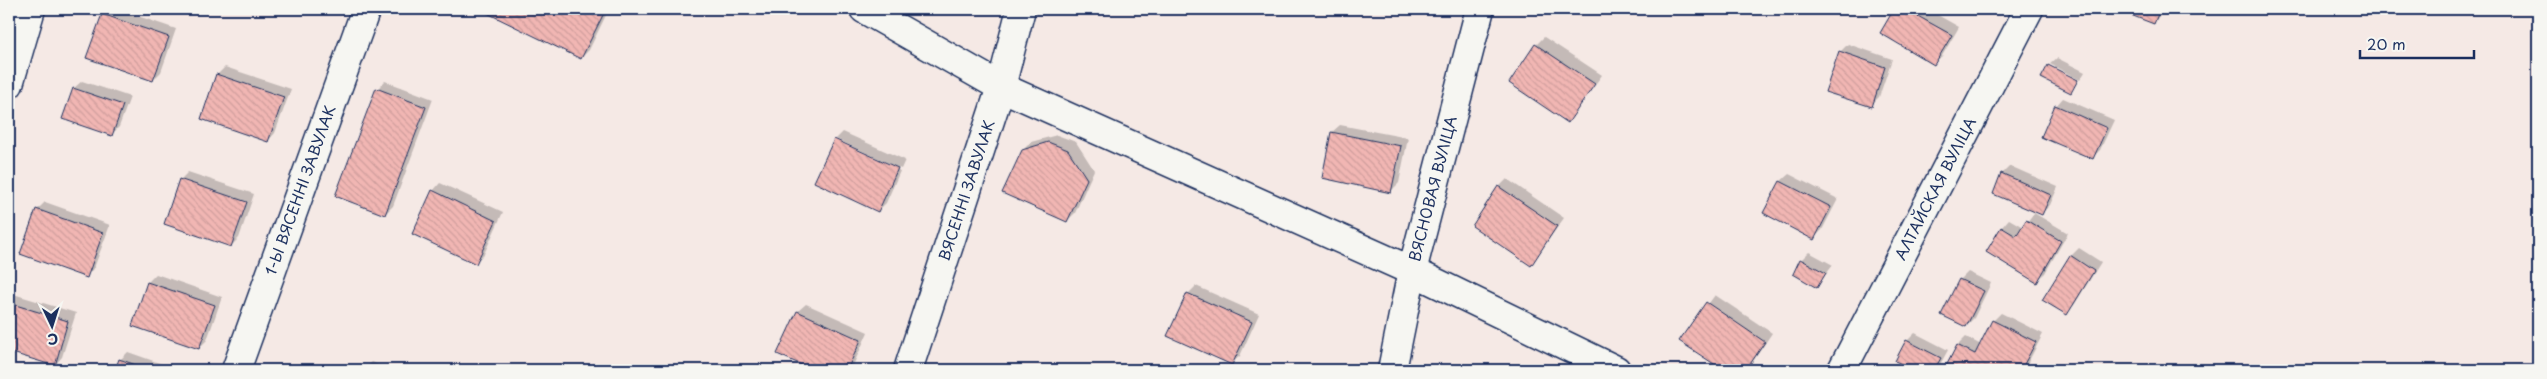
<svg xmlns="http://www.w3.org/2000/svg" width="2547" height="379" font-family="'Playpen Sans',sans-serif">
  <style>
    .shadow { fill: #0003 }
    .building { fill: url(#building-back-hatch); stroke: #1b2f5e }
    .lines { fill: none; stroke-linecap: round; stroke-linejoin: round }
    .street-casing { stroke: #1b2f5e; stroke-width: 31 }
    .secondary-casing { stroke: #1b2f5e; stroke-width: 31 }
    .street { stroke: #f6f6f2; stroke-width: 28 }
    .secondary { stroke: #f6f6f2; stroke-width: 28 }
    .labels { text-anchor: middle; stroke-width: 4; stroke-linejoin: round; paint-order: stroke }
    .street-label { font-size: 15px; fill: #1b2f5e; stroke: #f6f6f2 }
  </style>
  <defs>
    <pattern id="building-back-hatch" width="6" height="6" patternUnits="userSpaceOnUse" patternTransform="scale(1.25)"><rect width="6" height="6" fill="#f1b6b3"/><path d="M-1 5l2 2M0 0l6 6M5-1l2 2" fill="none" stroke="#ce9d9c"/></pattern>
  </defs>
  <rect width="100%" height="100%" fill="#f5e9e5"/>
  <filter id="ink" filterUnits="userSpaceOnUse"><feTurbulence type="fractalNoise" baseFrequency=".02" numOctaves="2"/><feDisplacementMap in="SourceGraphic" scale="10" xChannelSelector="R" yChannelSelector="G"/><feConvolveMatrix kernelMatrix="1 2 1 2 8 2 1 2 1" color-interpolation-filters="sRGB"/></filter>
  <g filter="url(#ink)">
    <path class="shadow" d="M108,9H117L176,29L161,72L153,80L103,14Z
      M485,9H609L589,50L581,58L485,10Z
      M1895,9H1927L1959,27L1942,56L1934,63L1882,33Z
      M2118,9H2164L2154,23Z
      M1544,37L1602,75L1568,121L1536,45Z
      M1848,44L1892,59L1879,97L1871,105L1840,52Z
      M2057,58L2085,72L2080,80L2050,64Z
      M225,67L291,89L275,133L268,141L217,75Z
      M82,81L130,97L119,127L111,135L74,88Z
      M385,81L433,99L393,206L385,214L377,89Z
      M2063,98L2114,120L2100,150L2092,158L2056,106Z
      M1340,125L1408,138L1399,183L1391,191L1332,132Z
      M843,132L905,160L901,169L836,139V141L900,171L886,203L878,211L835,140Z
      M1057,135L1076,142L1094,170L1075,213L1067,221L1023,150L1031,142Z
      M2010,166L2058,187L2050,205L2042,213L2002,174Z
      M188,172L254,194L239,238L231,246L180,180Z
      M1789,174L1838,199L1822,230L1814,238L1765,213L1781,181Z
      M1507,179L1564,218L1531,264L1499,187Z
      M440,183L503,212L484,254L476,262L433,191Z
      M45,202L110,225L94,268L86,276L37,210Z
      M2034,213L2068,233L2045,273L2037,281L1987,252L2002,227L2009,219L2023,227Z
      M2079,248L2101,262L2074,305L2066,313L2071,256Z
      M1809,252L1833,265L1817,286L1801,260Z
      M1968,272L1991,283L1974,318L1966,326L1960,280Z
      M156,274L222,297L207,340L199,348L133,325L148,282Z
      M1196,286L1259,314L1240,356L1232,363L1188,294Z
      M10,293L76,313L62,357L55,365L9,351Z
      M1715,295L1772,333L1747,370H1725L1681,341Z
      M806,304L868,332L851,370H816L778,353L798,311Z
      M2001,313L2043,334L2024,370H1945L1958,345L1966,337L1981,345L1993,321Z
      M1915,333L1948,350L1937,370H1916L1897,360L1907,341Z
      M128,352L179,370H116L120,360Z
      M372,362L390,370H364Z"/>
    <path class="building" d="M484,9H606L581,59L483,11Z
      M1894,9H1905L1952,35L1934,65L1880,33Z
      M2115,9H2160L2154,24Z
      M102,14L169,37L153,81L86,58Z
      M1535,44L1595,84L1568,123L1509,83Z
      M1839,51L1885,67L1872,107L1825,92Z
      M2048,65L2078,80L2071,93L2041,78Z
      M216,74L284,97L268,142L201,119Z
      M73,88L123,105L112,136L62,119Z
      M376,88L426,107L385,215L335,196Z
      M2055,105L2107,128L2093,159L2041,137Z
      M1331,132L1401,146L1391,193L1322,178Z
      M834,139L898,168L878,212L814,182Z
      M1048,142L1068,150L1087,179L1067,222L1002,193L1022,150Z
      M2001,173L2051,195L2042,215L1993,194Z
      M179,179L247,202L231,247L164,224Z
      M1780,181L1831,207L1814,240L1763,213Z
      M1498,186L1557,226L1531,266L1472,226Z
      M432,190L496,221L476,264L412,234Z
      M36,209L103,233L87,278L20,254Z
      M2026,220L2061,241L2037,283L1986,252L2001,227L2016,236Z
      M2070,255L2094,271L2067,315L2042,300Z
      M1800,259L1826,273L1817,288L1793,274Z
      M1959,279L1984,291L1966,327L1941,315Z
      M147,282L215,305L199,349L132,326Z
      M1187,293L1252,322L1232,365L1167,336Z
      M1706,302L1765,342L1746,370H1723L1679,341Z
      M9,303L68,321L55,366L9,352Z
      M797,311L861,340L847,370H813L777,354Z
      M1992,320L2036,342L2021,370H1944L1957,345L1975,354Z
      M1906,340L1941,358L1934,370H1914L1895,361Z
      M119,359L150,370H115Z"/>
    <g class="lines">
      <defs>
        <g id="street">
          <path d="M864,9L1001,87L1412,271L1616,370"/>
          <path d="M9,84L31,9"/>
          <path id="s1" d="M236,370L366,9"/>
          <path id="s2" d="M908,370L1001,87L1021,9"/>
          <path id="s3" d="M1392,370L1412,271L1480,9"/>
        </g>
        <g id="secondary">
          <path id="s4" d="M1842,370L2029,9"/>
        </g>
      </defs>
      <use href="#street" class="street-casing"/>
      <use href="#secondary" class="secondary-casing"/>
      <use href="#street" class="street"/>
      <use href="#secondary" class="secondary"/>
    </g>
  </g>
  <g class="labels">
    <g class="street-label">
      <text dy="5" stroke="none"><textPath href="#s3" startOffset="186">ВЯСНОВАЯ ВУЛІЦА</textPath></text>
      <text dy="5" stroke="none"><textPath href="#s1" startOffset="191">1-Ы ВЯСЕННІ ЗАВУЛАК</textPath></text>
      <text dy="5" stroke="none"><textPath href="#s2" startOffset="189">ВЯСЕННІ ЗАВУЛАК</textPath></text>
      <text dy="5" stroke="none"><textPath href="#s4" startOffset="204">АЛТАЙСКАЯ ВУЛІЦА</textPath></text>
    </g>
  </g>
  <rect width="2547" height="379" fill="none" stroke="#f6f6f2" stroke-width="30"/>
  <rect x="15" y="15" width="2517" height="349" fill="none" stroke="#1b2f5e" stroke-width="2" filter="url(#ink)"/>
  <g transform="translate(52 326) rotate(176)" stroke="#f6f6f2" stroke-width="4" paint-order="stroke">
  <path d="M0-4L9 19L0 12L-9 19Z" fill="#1b2f5e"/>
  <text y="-8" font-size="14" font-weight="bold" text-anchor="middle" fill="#1b2f5e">С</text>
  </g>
  <path d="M2360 50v8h114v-8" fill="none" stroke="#1b2f5e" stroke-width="2.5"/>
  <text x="2367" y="50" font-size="15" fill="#1b2f5e" stroke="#f6f6f2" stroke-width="4" paint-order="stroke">20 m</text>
</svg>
